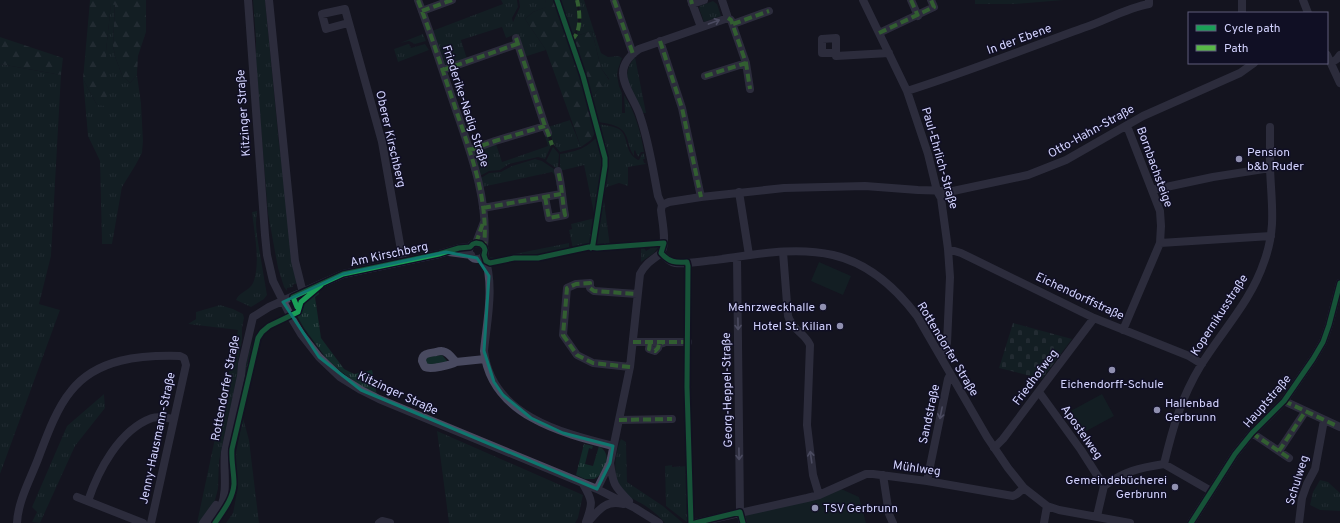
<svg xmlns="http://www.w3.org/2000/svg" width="1340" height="523" font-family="Overpass,sans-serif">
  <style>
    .grass { fill: url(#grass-tufts) }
    .forest { fill: url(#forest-firs) }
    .cemetery { fill: url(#cemetery-stones) }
    .garden { fill: #122a29 }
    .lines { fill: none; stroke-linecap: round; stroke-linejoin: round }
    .minor { stroke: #494a60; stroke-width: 8 }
    .quiet { stroke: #58b947; stroke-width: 4; stroke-dasharray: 8 4; stroke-linecap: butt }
    .cycleway-casing { stroke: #100f24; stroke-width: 8 }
    .cycleway { stroke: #1a9f57; stroke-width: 5 }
    .oneway { stroke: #8e8eaf }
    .marked { fill: none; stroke: #0f766e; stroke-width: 3; stroke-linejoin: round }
    .poi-dot { fill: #9090b0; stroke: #100f24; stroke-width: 1.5 }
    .labels { text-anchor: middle; stroke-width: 3; stroke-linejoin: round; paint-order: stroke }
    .street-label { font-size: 12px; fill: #d3d3fe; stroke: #100f24 }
    .poi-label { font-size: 12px; fill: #d3d3fe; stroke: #100f24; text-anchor: start }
  </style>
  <defs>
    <pattern id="grass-tufts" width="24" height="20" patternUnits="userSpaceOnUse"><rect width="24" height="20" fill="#122a29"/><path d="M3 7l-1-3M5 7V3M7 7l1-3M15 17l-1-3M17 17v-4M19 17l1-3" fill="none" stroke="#344849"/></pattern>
    <pattern id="forest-firs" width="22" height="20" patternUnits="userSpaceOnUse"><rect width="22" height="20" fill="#122a29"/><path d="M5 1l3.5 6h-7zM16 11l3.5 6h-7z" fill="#344849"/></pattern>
    <pattern id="cemetery-stones" width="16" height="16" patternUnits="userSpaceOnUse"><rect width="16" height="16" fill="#122a29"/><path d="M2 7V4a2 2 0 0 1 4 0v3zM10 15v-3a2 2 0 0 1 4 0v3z" fill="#344849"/></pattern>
  </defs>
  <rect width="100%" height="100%" fill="#14141f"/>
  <path class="grass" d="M253,0H265L279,144L298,283L292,285L293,287L287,288V291L284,287L278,268L268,214L256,66V40Z
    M501,0H517L518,7L512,18L513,22L520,7L519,0H545L547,7L533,12L525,19L546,50L524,57L516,34L506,38L502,27L461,40L467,59L444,65L432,31L503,4Z
    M559,0H576C578,10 581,28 572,35Z
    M578,0H584L601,53L608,57L618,56L622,58L618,69L617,75L619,86L622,93V113H625L624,95C635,111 641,133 644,152H641L638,157L635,150L634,151V156C630,150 629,145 627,138C623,125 610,124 598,122L597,120L591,99L596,92L609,79L601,68L592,31L576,36L581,19Z
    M975,0H1064L1016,4H975Z
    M713,1L717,4L721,16L704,22L699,8L700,6Z
    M111,3L115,4L113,46L116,59L123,78H125L130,83L137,75L141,103L143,141L142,153L135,166L122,187L112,244H102L100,161L88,136L83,79L97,105L106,51Z
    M423,34L426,41L415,44L409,41L400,43Z
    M408,44H409L411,48L425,44L429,50L398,62L394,49Z
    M635,57L646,113H642C632,92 618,78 635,57Z
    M0,64L61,75L51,256L39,304L60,310L0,474Z
    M570,120L581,147L560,152L554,145L548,127Z
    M597,124C604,125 613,126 619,129C630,137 623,151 638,160H639L642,154L644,153L645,159H643L644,163H645L646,164L628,167V186L619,183L607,187L603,194L610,246L596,247L595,245L607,160Z
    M547,132L551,146L545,159L538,157L534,158L509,164L500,170L489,171L480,176L474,153L475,151L496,144L502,162L548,146L544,133Z
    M597,137H598L604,161L592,242L589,246L573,249L569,230L572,229L571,224L595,218L584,165L560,171V154C577,151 585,149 597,137Z
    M553,147L559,154L558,168L557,169L546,161Z
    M535,159L542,161L557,171V186L554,174L552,172L482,187L481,178L489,173L501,172L512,166Z
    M257,211L256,223L257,236L267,295L264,299L251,307L236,300C239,292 249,291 253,283C261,264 254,232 252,212Z
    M569,243V250L532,258L513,257L491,262L490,257L495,258Z
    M657,244L659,246L654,253L641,262V246H643L646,251Z
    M319,292V294L315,297L321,338L344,369L354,374L372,370L377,396C359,385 341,373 326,358L304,328L297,316L300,314V305L309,298Z
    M220,305L233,309L243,314L244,318L242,328V340L238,363L237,377L219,461L218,489L214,504L200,523H197L238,330L188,324L196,319V312Z
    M275,320H278L265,326L256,336L253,346L239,406L238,405C243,379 247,328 275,320Z
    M442,355L447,361L446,362L428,365L425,360L427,357Z
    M104,394L105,408L75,446L40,523L32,522L37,512L32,507L67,426Z
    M243,418L249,440L259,523H226L233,513L238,487L235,457Z
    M437,431L583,495L578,518L575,523H449Z
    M621,439L626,442L627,482L663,506L683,523H665C659,516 652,510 644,505C638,501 629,498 623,492C611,482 615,452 621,439Z
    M584,444L593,446L592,449L589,448L585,464L593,466L599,446C613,454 606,473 594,479H585L576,475Z
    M672,465V467L688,466L690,518L688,523L666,506L665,466Z
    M1320,480L1328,482L1340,493V511L1320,510L1310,505L1313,492Z"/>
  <path class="forest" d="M90,0H146V32L138,56L137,75L130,83L125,78H123L116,59L113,46L115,5L111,4L106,51L107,95L105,106L97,105L83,79Z
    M545,0H556C570,43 586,87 596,131L591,140L581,147L546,50L525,19L533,12L546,7Z
    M592,31L601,68L609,80L596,92L591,99L574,45L576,36Z
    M0,37L63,58L61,75L0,64Z"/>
  <path class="cemetery" d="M1013,323L1072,339L1042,379L999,368Z"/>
  <path class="garden" d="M819,262L851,276L843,295L811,281Z
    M1102,394L1114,416L1079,435L1067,413Z
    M839,488L859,497L866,523H745L742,514Z"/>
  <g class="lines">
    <path class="minor" d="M248,0L265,235L267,255L273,281L292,319L301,334L319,357L340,377L361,390L379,399L597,489L635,508L659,523
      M269,0L295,261L303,293
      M418,0C431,34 442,69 454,104C469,149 489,198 484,247
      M614,0L633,54
      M691,0L701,27
      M722,0L728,18L731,20L746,63L750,89
      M863,0L907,91L928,154L937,191L941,198L948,249L950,277L947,343L941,357
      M911,0L918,16
      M1242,0V13
      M1303,0L1308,13
      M692,4L704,0
      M422,11L452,0
      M348,23L326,29L322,14L345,9L382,142L403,261
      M733,24L769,11
      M879,33L934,7L931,0
      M516,38L545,126L548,133
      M660,41L682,108L701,197
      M836,53V38L822,39V53H836V56L889,53
      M1327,55L1340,83
      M1331,63L1337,59L1340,55
      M443,70L517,44
      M705,76L746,63
      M907,91C967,72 1025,49 1083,28C1105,21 1126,8 1149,4V0
      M470,150L495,141L545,126
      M1152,190L1213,177L1270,168
      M739,192L749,255
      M545,197L549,218L565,215C562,199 562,186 558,171
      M662,205L669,202L701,197L784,188L865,186L918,190L953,191L1028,175L1066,160L1143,116L1240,73L1254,63
      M662,205L658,196C653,170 649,142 640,116C636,102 623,87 623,73C623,63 631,54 639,49L728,18
      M483,208L561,194
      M476,243L484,222
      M1160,243L1271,236
      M469 251a8 8 0 1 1 16 0a8 8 0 1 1-16 0Z
      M948,249L961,253L1094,318L1189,356L1202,364
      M449,252L471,255
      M783,252L788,316C793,331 805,333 810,345L807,425L813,475L819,495
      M661,253C665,257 669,262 675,263C688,264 702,261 715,260C753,255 794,246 833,255C868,263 896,288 917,316L987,437L1008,468L1024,488L1047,506L1059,510L1130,523
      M484,255C495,285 487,320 484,351C491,415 561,433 613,446
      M737,257L740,512L743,523
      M1123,330L1160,243L1161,226L1160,211L1127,126
      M633,342H688
      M650,343L649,349L655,351L658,348L659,344L663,343
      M456,362C451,365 430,370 425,367C424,366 423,363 422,361C422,353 430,353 436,352C439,351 442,350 445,352C449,353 453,359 456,362L485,359
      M630,367L593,363L577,355L563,335L567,288L576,284L590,283V288L594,291L637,294
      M1039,392L1081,450L1104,486
      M1284,401L1340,427
      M619,420L672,419
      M1252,433L1289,458
      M994,448L1003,439L1094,318
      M1279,451L1305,412
      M1164,464C1173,427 1181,398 1201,365C1222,331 1251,301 1264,262C1277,227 1271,202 1270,167C1270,153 1270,140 1270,127
      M883,475L889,514L893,523
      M927,481L948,379L950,375
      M583,484C593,501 593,503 586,522
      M597,489L610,463
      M77,497L143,523
      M88,501C98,471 119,430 152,418C159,416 167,418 173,419
      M629,501C614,486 613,484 610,463L630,367L640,274C645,264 652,260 660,254C668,246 662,221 661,210L662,205
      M1097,516L1104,486C1125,471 1139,468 1164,464L1211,491
      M17,523C18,501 30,480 38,459C46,438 56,409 71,391C97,358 141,355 180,356L184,358L186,365L151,523
      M203,523L216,505
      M210,523C213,518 218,513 221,507C228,490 223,470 225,452L241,376L242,364L253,317L269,307L343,274L439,254L459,248L470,247
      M379,523L382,521L390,523
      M587,523C598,511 606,499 623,504
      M695,523L807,498L819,495L866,474H873L927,481L1013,496L1017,494L1024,488
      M1044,523L1047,506
      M1191,523L1235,454L1252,433L1284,401L1313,359L1323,342L1329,325L1340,283
      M1299,523L1302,498L1307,484L1315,469L1324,420"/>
    <path class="quiet" d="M418,0C431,34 442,69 454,104C469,149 489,198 484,247
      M614,0L633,54
      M691,0L692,4
      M911,0L918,16
      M422,11L452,0
      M728,18L731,20L746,63L750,89
      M733,24L769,11
      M879,33L934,7L931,0
      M516,38L545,126L548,133L552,145
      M571,40C582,34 580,11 577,0
      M660,41L682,108L701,197
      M443,70L517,44
      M705,76L746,63
      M470,150L495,141L545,126
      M545,197L549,218L565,215C562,199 562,186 558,171
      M483,208L561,194
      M476,243L483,223
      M633,342H688
      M650,343L649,349L655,351L658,348L659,344L663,343
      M630,367L593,363L577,355L563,335L567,288L576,284L590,283V288L594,291L637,294
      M1284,401L1335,425
      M619,420L672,419
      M1252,433L1289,458
      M1279,451L1305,412"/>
    <defs>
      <path id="cycleway" d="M557,0L583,76L605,158V166L593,244L591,248
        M486,261L490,263L514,258H538L589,247L597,248L664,243L661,253C669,262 675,263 687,262L688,266L687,387L691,523
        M299,308L297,307L293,297L343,274L439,254L459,248L470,247L473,244L476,243L481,244L484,247L485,250L484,255L486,261
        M215,523C223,511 233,499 234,484C234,472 231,461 232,449L258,338L262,332L269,326L298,312L301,302L321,285
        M695,523L740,512L743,523
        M1191,523L1235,454L1252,433L1284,401L1313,359L1323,342L1329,325L1340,283"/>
    </defs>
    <use href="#cycleway" class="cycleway-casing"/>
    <use href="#cycleway" class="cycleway"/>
  </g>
  <defs><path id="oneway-shaft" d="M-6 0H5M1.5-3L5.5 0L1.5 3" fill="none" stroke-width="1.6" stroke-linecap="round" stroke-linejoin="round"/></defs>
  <g class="oneway">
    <use href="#oneway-shaft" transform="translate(714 22) rotate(-20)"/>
    <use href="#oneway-shaft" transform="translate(738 324) rotate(89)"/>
    <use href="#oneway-shaft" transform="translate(941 413) rotate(101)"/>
    <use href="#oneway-shaft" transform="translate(739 454) rotate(89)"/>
    <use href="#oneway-shaft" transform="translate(811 457) rotate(-98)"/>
  </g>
  <path d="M0 0H1340V523H0ZM446,252L477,258L489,276L484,351L494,382L503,395L531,418L563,433L613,446L610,463L597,489L361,390L319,357L283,302L343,274Z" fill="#14141f" fill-opacity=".55" fill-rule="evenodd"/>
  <path class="marked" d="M446,252L477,258L489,276L484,351L494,382L503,395L531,418L563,433L613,446L610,463L597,489L361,390L319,357L283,302L343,274Z"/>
  <g class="poi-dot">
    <circle cx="1239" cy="159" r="4"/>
    <circle cx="823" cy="307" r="4"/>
    <circle cx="840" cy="326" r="4"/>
    <circle cx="1112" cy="370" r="4"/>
    <circle cx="1157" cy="410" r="4"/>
    <circle cx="1175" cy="487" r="4"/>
    <circle cx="815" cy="508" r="4"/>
  </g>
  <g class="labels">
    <g class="street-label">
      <text transform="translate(1019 39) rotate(-20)" y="4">In der Ebene</text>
      <text transform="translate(466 106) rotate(72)" y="4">Friederike-Nadig Straße</text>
      <text transform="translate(243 113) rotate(-94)" y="4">Kitzinger Straße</text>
      <text transform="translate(1091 131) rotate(-29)" y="4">Otto-Hahn-Straße</text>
      <text transform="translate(391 139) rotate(77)" y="4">Oberer Kirschberg</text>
      <text transform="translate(940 158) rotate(74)" y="4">Paul-Ehrlich-Straße</text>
      <text transform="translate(1155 167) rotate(70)" y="4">Bornbachsteige</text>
      <text transform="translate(389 254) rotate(-12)" y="4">Am Kirschberg</text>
      <text transform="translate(1080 296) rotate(25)" y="4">Eichendorffstraße</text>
      <text transform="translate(1219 315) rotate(-57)" y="4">Kopernikusstraße</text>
      <text transform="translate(948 349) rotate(59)" y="4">Rottendorfer Straße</text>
      <text transform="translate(1035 377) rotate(-53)" y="4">Friedhofweg</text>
      <text transform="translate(225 388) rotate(-79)" y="4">Rottendorfer Straße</text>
      <text transform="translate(727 390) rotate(-91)" y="4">Georg-Heppel-Straße</text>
      <text transform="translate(398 393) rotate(25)" y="4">Kitzinger Straße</text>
      <text transform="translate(1267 401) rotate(-49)" y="4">Hauptstraße</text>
      <text transform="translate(929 414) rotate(-78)" y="4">Sandstraße</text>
      <text transform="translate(1082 432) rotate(55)" y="4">Apostelweg</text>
      <text transform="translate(157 438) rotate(-78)" y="4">Jenny-Hausmann-Straße</text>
      <text transform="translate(917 468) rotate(8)" y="4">Mühlweg</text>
      <text transform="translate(1297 480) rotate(-73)" y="4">Schulweg</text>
    </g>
    <g class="poi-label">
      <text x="1247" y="156">Pension<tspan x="1247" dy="14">b&amp;b Ruder</tspan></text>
      <text x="815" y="311" text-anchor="end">Mehrzweckhalle</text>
      <text x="832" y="330" text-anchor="end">Hotel St. Kilian</text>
      <text x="1112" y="388" text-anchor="middle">Eichendorff-Schule</text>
      <text x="1165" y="407">Hallenbad<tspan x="1165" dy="14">Gerbrunn</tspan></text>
      <text x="1167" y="484" text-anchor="end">Gemeindebücherei<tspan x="1167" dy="14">Gerbrunn</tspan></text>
      <text x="823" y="512">TSV Gerbrunn</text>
    </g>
  </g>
  <rect x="1188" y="12" width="140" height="52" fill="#100f24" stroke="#5e5d7b"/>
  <rect x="1196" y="25" width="20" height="6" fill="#1a9f57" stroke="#5e5d7b"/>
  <text x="1224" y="32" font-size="12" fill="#d3d3fe">Cycle path</text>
  <rect x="1196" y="45" width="20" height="6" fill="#58b947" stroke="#5e5d7b"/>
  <text x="1224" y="52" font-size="12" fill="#d3d3fe">Path</text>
</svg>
